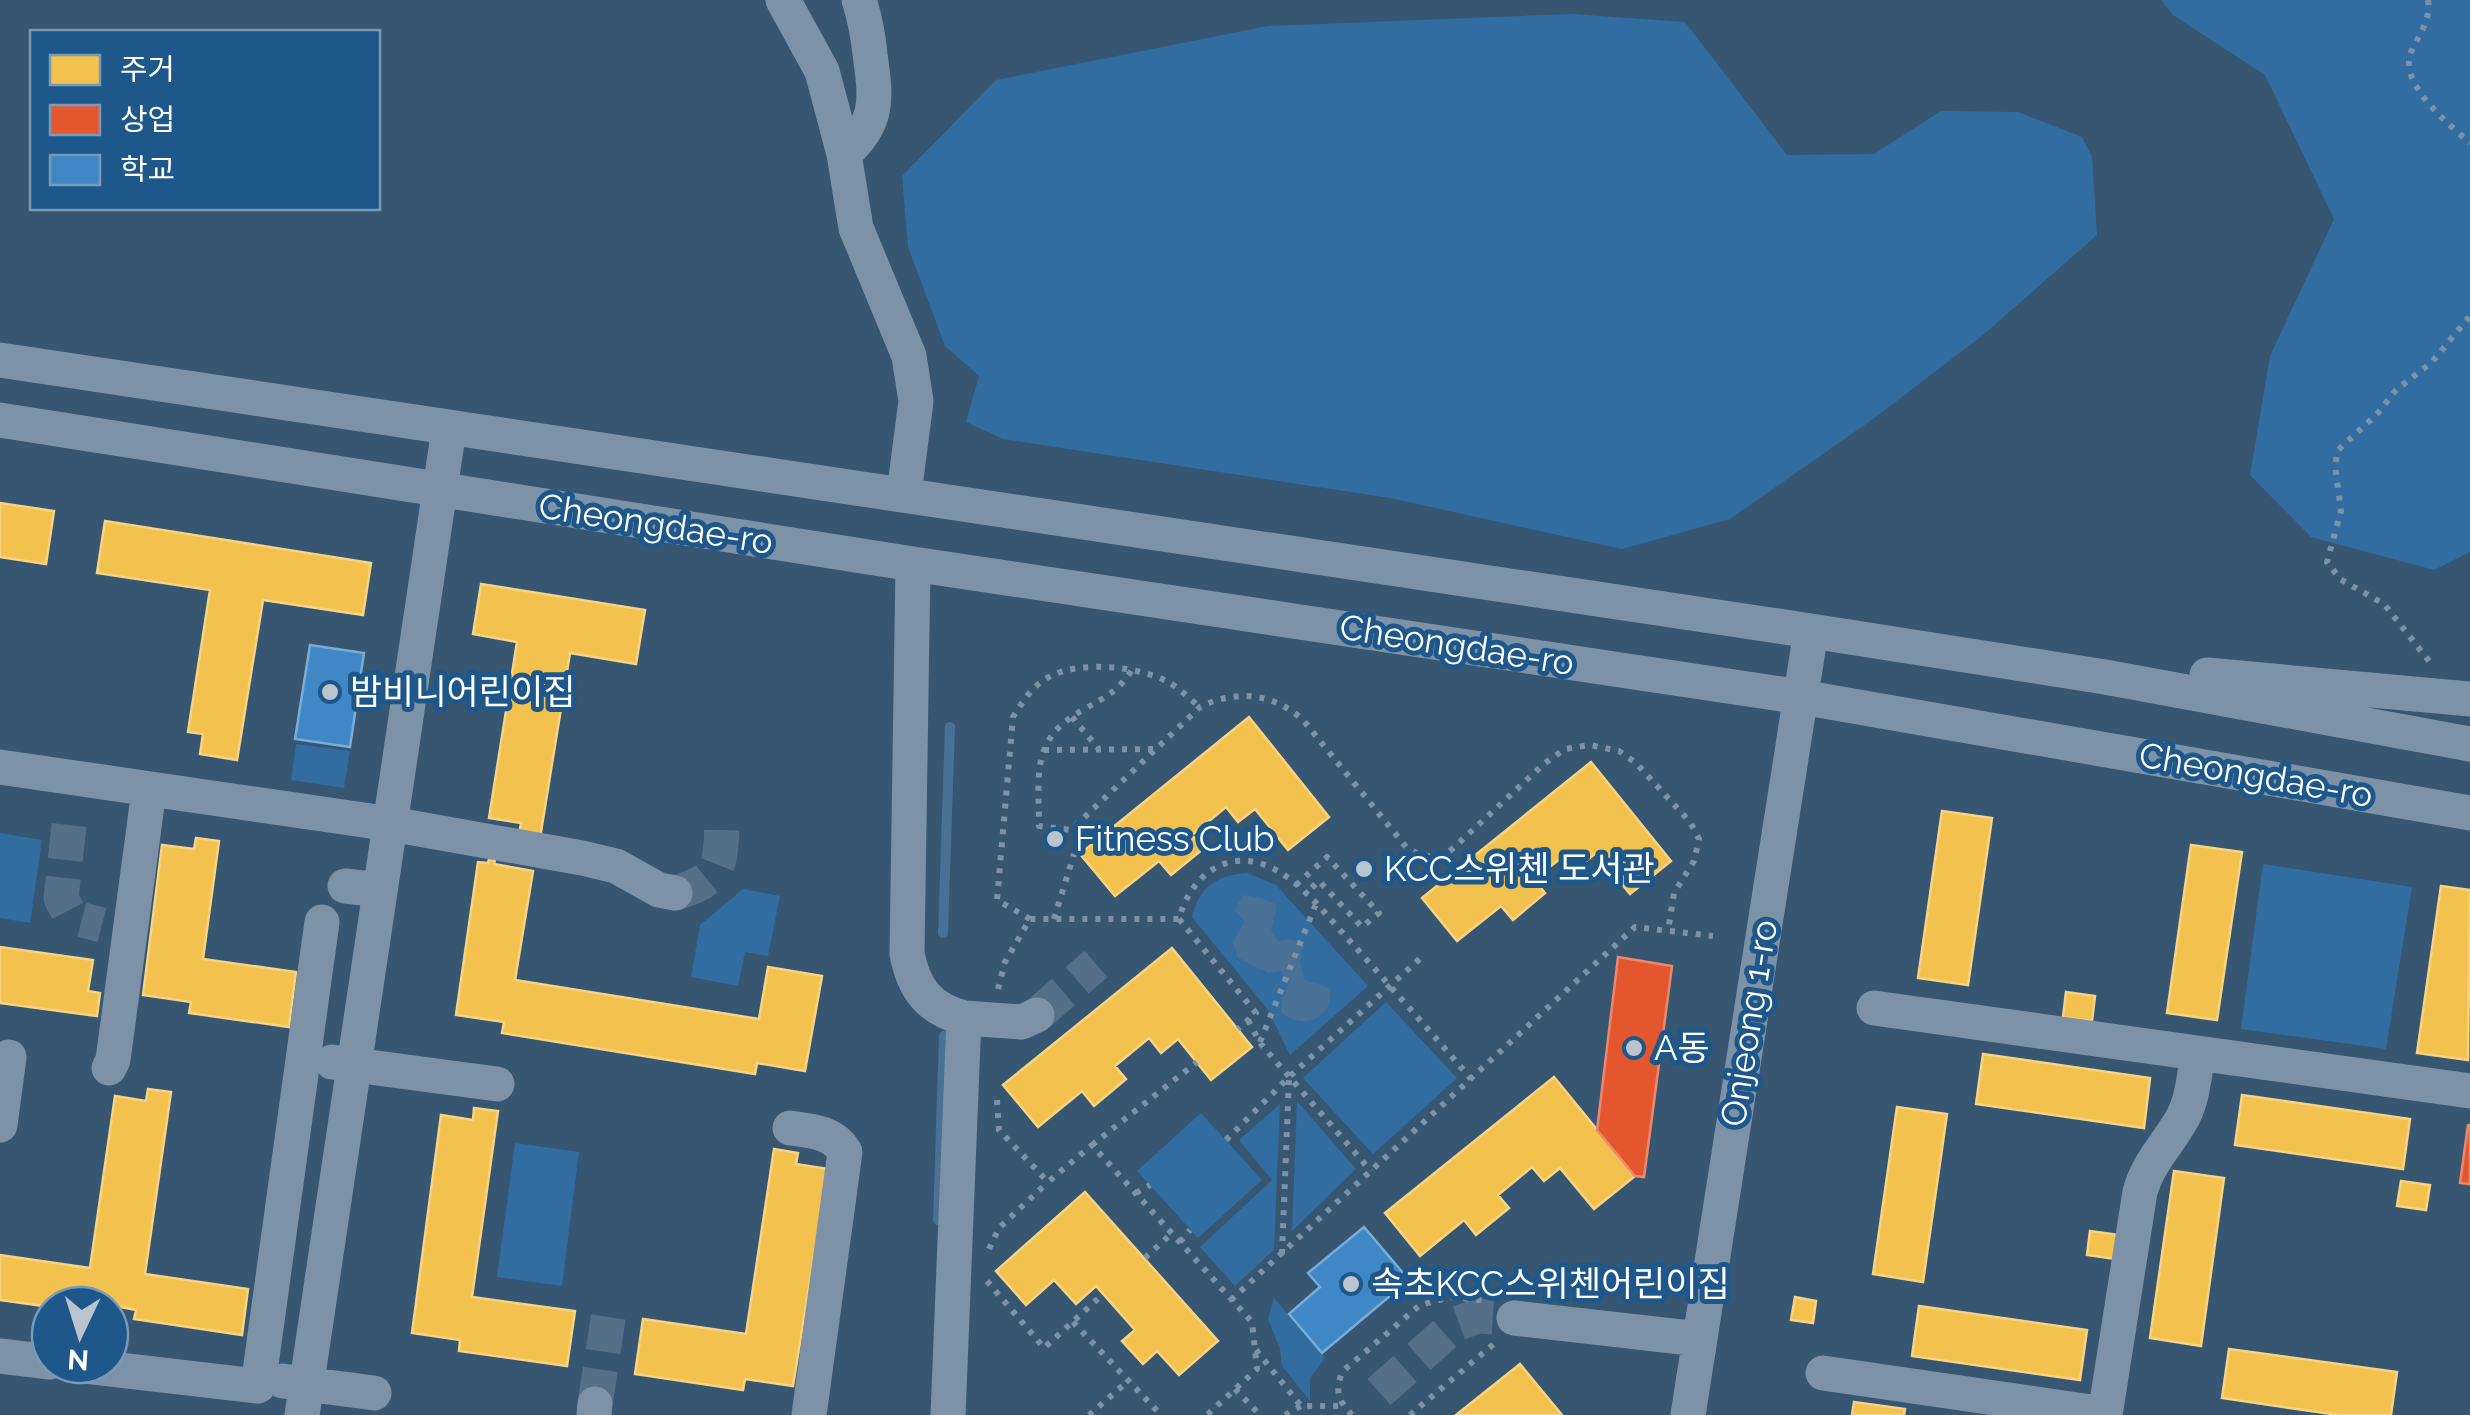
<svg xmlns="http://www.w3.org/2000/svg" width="2470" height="1415" font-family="Raleway,'Noto Sans KR',sans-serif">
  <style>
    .green { fill: #326da1 }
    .water { fill: #497095 }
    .homes { fill: #f2c14e; stroke: #f6d483; stroke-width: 2.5 }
    .shops { fill: #e4572e; stroke: #ec896d; stroke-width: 2.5 }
    .schools { fill: #3f88c5; stroke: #79acd6; stroke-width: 2.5 }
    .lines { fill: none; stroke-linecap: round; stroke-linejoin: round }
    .stream { stroke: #497095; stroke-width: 10 }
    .minor-tunnel { stroke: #546f87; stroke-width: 35; stroke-dasharray: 35 18; stroke-linecap: butt }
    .path { stroke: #7d92a6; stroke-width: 6; stroke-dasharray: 5 8; stroke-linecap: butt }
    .minor { stroke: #7d92a6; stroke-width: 35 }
    .poi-dot { fill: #b9c4ce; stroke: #1e578a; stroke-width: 4 }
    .labels { text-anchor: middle; stroke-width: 10; stroke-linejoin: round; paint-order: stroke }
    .street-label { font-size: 35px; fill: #fff; stroke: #1e578a }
    .poi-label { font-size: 35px; fill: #fff; stroke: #1e578a; text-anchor: start }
  </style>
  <rect width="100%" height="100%" fill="#365672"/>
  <path class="green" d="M2161,0H2470V552L2434,570L2311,537L2250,475L2270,356L2334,219L2265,75L2173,15Z
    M1571,14L1685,22L1787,155L1874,154L1941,111L2018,112L2082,137L2092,157L2097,235L1983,335L1873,419L1730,519L1622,549L1390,498L1003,439L966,422L979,376L945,346L908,247L902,176L996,80L1268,26Z
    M296,744L350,751L344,788L291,780Z
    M0,833L42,840L30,923L0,918Z
    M2263,864L2412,887L2386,1049L2241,1029Z
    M1247,873L1276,885L1368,986L1290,1055L1268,1010L1192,917C1199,887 1217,875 1247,873Z
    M743,889L780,896L768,956L745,952L738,986L691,977L700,925Z
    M1386,1002L1457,1078L1373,1154L1303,1078Z
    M1297,1101L1356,1169L1292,1231Z
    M1280,1104L1274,1250L1235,1286L1200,1247L1272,1180L1239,1140Z
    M1201,1113L1262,1180L1198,1238L1137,1171Z
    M515,1143L579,1152L562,1286L497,1277Z
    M1274,1298L1325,1358L1310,1378V1401L1282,1366L1280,1349L1268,1319Z"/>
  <path class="water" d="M1244,895L1263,898L1277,905L1271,931L1278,941L1291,939L1304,945L1300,962L1305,980L1330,988C1335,1017 1304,1032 1281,1012L1282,998L1289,984L1281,971L1268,973L1237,957L1233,941L1245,922L1234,910Z"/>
  <path class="homes" d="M0,503L54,511L46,564L0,557Z
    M105,521L371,563L363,615L263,600L237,760L200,754L203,734L188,732L210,590L97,573Z
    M481,584L645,610L636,664L570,653L540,838L519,835L521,823L489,818L517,642L473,634Z
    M1249,717L1329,817L1288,850L1255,809L1238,822L1226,807L1192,835L1203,849L1171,875L1159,861L1115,896L1080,854Z
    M1591,762L1671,861L1630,894L1596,853L1580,866L1569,852L1534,879L1545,893L1513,920L1501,906L1457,941L1422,898Z
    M1942,811L1992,818L1968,985L1918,978Z
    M196,838L219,841L203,959L296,972L289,1027L189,1013L191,1002L143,995L162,845L194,849Z
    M2191,845L2242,852L2217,1020L2167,1013Z
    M489,859L495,860L494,864L533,871L515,980L759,1019L768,967L822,976L805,1071L757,1063L755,1074L502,1033L504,1022L456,1015L478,862L488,863Z
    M2441,886L2470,890L2468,1060L2417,1053Z
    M0,947L93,960L88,991L100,993L97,1016L0,1003Z
    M1172,948L1252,1047L1211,1080L1178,1039L1161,1053L1149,1038L1115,1066L1126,1079L1094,1106L1082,1091L1038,1127L1003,1085Z
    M2066,992L2095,996L2092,1021L2063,1017Z
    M1983,1054L2150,1078L2144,1128L1976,1104Z
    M1554,1077L1635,1176L1594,1209L1560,1168L1544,1181L1532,1167L1498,1195L1509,1208L1476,1235L1464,1220L1420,1256L1385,1213Z
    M148,1089L171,1092L145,1274L248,1289L242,1335L134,1319L136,1310L110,1305L88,1303L50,1307L0,1300V1255L90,1268L115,1096L146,1101Z
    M2242,1095L2410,1119L2403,1169L2235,1145Z
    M1897,1107L1947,1114L1923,1282L1873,1274Z
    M474,1108L498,1111L472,1297L575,1311L567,1366L459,1351L460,1340L412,1333L441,1115L473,1120Z
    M774,1149L798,1153L796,1164L828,1169L793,1386L745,1379L743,1390L635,1374L643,1319L746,1334Z
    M2174,1171L2224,1178L2201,1346L2150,1338Z
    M2401,1181L2430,1185L2426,1210L2397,1206Z
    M1085,1192L1218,1341L1179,1375L1157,1351L1143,1364L1122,1341L1135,1330L1096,1286L1076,1304L1054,1280L1026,1305L996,1271Z
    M2090,1231L2119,1235L2116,1259L2087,1255Z
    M1795,1297L1816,1301L1813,1323L1791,1320Z
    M1919,1306L2087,1330L2080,1380L1912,1356Z
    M2229,1349L2397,1372L2391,1415H2338L2222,1398Z
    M1520,1364L1562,1415H1456Z
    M1854,1402L1905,1409L1904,1415H1852Z"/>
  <path class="shops" d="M1618,957L1672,966L1644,1177L1635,1176L1597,1130Z
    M2468,1125H2470V1184L2460,1183Z"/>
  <path class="schools" d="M310,645L364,653L350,747L295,739Z
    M1364,1227L1409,1280L1322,1353L1289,1314L1320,1287L1308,1273Z"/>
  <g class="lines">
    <path class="stream" d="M943,933L950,727
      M938,1220L944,1036"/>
    <path class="minor-tunnel" d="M69,825L61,898L71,917L102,925
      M675,893C723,880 721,862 722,818
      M1037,1015L1096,964
      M1379,1392L1456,1324L1478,1316L1514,1318
      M595,1404L609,1313"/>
    <path class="path" d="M2428,0C2431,21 2419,34 2411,52C2398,84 2449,124 2470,143
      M2429,661L2384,604L2340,579L2327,562L2341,511L2335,465L2338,450L2378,413L2396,390L2432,362L2470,316
      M1131,671C1118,692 1103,698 1083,710C1030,739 1039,775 1039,826L1071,830L1200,707C1237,689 1273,693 1303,720L1406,847C1422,857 1432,860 1450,851L1545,763L1565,749L1590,745L1619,751L1636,763L1690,822L1699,839L1694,861L1674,893L1668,931
      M1072,717L1098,748
      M1044,750L1156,749
      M1296,885L1327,857L1379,913L1362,927L1319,881L1305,894
      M1030,919L997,900L1013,717C1023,701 1032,686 1049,677C1079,660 1141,666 1170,683C1180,689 1190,699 1200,707
      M1054,919L1074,854
      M1179,919L1256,1013L1238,1029
      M998,989L1005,962L1030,919H1179C1190,877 1226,847 1270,867C1302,882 1326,915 1349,940C1390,986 1431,1032 1471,1079
      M1248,1020L1260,1043L1371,1171
      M1260,1042L1316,904
      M997,1100L999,1130L1048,1182L1092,1145L1252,1322L1257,1369L1207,1415
      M1226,1140L1289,1077L1424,955
      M1092,1145L1197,1062
      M1136,1193L1150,1185
      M1180,1242L1190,1230
      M989,1249L999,1228L1048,1182
      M1282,1254L1289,1078
      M1145,1258L1172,1233
      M987,1281L1044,1348L1103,1294
      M1231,1300L1635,927L1713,936
      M1073,1322L1161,1415
      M1256,1350L1301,1406H1343
      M1235,1389L1260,1415
      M1089,1415L1128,1381
      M1285,1415L1301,1406
      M1352,1415C1338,1401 1334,1389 1343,1371L1420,1305L1451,1297L1488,1301
      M1410,1415L1496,1342"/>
    <path class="minor" d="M783,0L822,71L844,154L856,228L909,356L916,401L904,494
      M844,154C880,122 876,98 870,54C868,35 865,18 859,0
      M0,360L1811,631L2105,677L2470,744
      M0,420L913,564L1801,697L2470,813
      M913,564L907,954C914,989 929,1009 964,1018L948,1415
      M2207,675L2470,699
      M0,767L391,824L582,858L616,866L659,890L675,893
      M345,886L380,890
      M1874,1008L2470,1091
      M964,1018L1022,1022L1037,1015
      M332,1062L497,1084
      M109,1068L113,1060L149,790
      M0,1125L9,1057
      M790,1128C812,1131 833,1132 845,1152L809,1415
      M1514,1318L1699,1339
      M0,1356L50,1362
      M76,1365L258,1386L322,922
      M1823,1373L2105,1414
      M283,1381L374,1393
      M302,1415L449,429
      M594,1415L595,1404
      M1688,1415L1811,631
      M2105,1415L2140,1192C2148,1162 2169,1143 2183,1117C2193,1098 2194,1075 2198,1055"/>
  </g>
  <g class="poi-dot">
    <circle cx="330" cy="692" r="10"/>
    <circle cx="1055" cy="839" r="10"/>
    <circle cx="1364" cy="869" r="10"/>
    <circle cx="1634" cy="1048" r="10"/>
    <circle cx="1351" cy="1284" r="10"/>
  </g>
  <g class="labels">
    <g class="street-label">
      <text transform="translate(656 524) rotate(9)" y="12">Cheongdae-ro</text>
      <text transform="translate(1457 645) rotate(9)" y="12">Cheongdae-ro</text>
      <text transform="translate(2256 775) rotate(10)" y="12">Cheongdae-ro</text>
      <text transform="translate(1749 1023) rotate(-81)" y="12">Onjeong 1-ro</text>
    </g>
    <g class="poi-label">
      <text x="350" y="704">밤비니어린이집</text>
      <text x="1075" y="851">Fitness Club</text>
      <text x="1384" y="881">KCC스위첸 도서관</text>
      <text x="1654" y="1060">A동</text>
      <text x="1371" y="1296">속초KCC스위첸어린이집</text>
    </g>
  </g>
  <rect x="30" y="30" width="350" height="180" fill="#1e578a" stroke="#789ab9" stroke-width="2.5"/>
  <rect x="50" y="55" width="50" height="30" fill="#f2c14e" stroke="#789ab9" stroke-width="2.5"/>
  <text x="120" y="80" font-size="30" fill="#ffffff">주거</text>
  <rect x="50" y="105" width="50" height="30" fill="#e4572e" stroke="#789ab9" stroke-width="2.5"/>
  <text x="120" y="130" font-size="30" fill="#ffffff">상업</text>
  <rect x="50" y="155" width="50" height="30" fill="#3f88c5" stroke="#789ab9" stroke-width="2.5"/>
  <text x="120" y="180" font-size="30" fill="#ffffff">학교</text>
  <g transform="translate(80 1335) rotate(184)"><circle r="48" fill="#1e578a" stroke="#789ab9" stroke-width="2.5"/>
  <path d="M0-8L18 38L0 25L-18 38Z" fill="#b9c4ce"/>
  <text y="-15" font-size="28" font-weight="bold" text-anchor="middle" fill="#ffffff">N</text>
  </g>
</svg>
